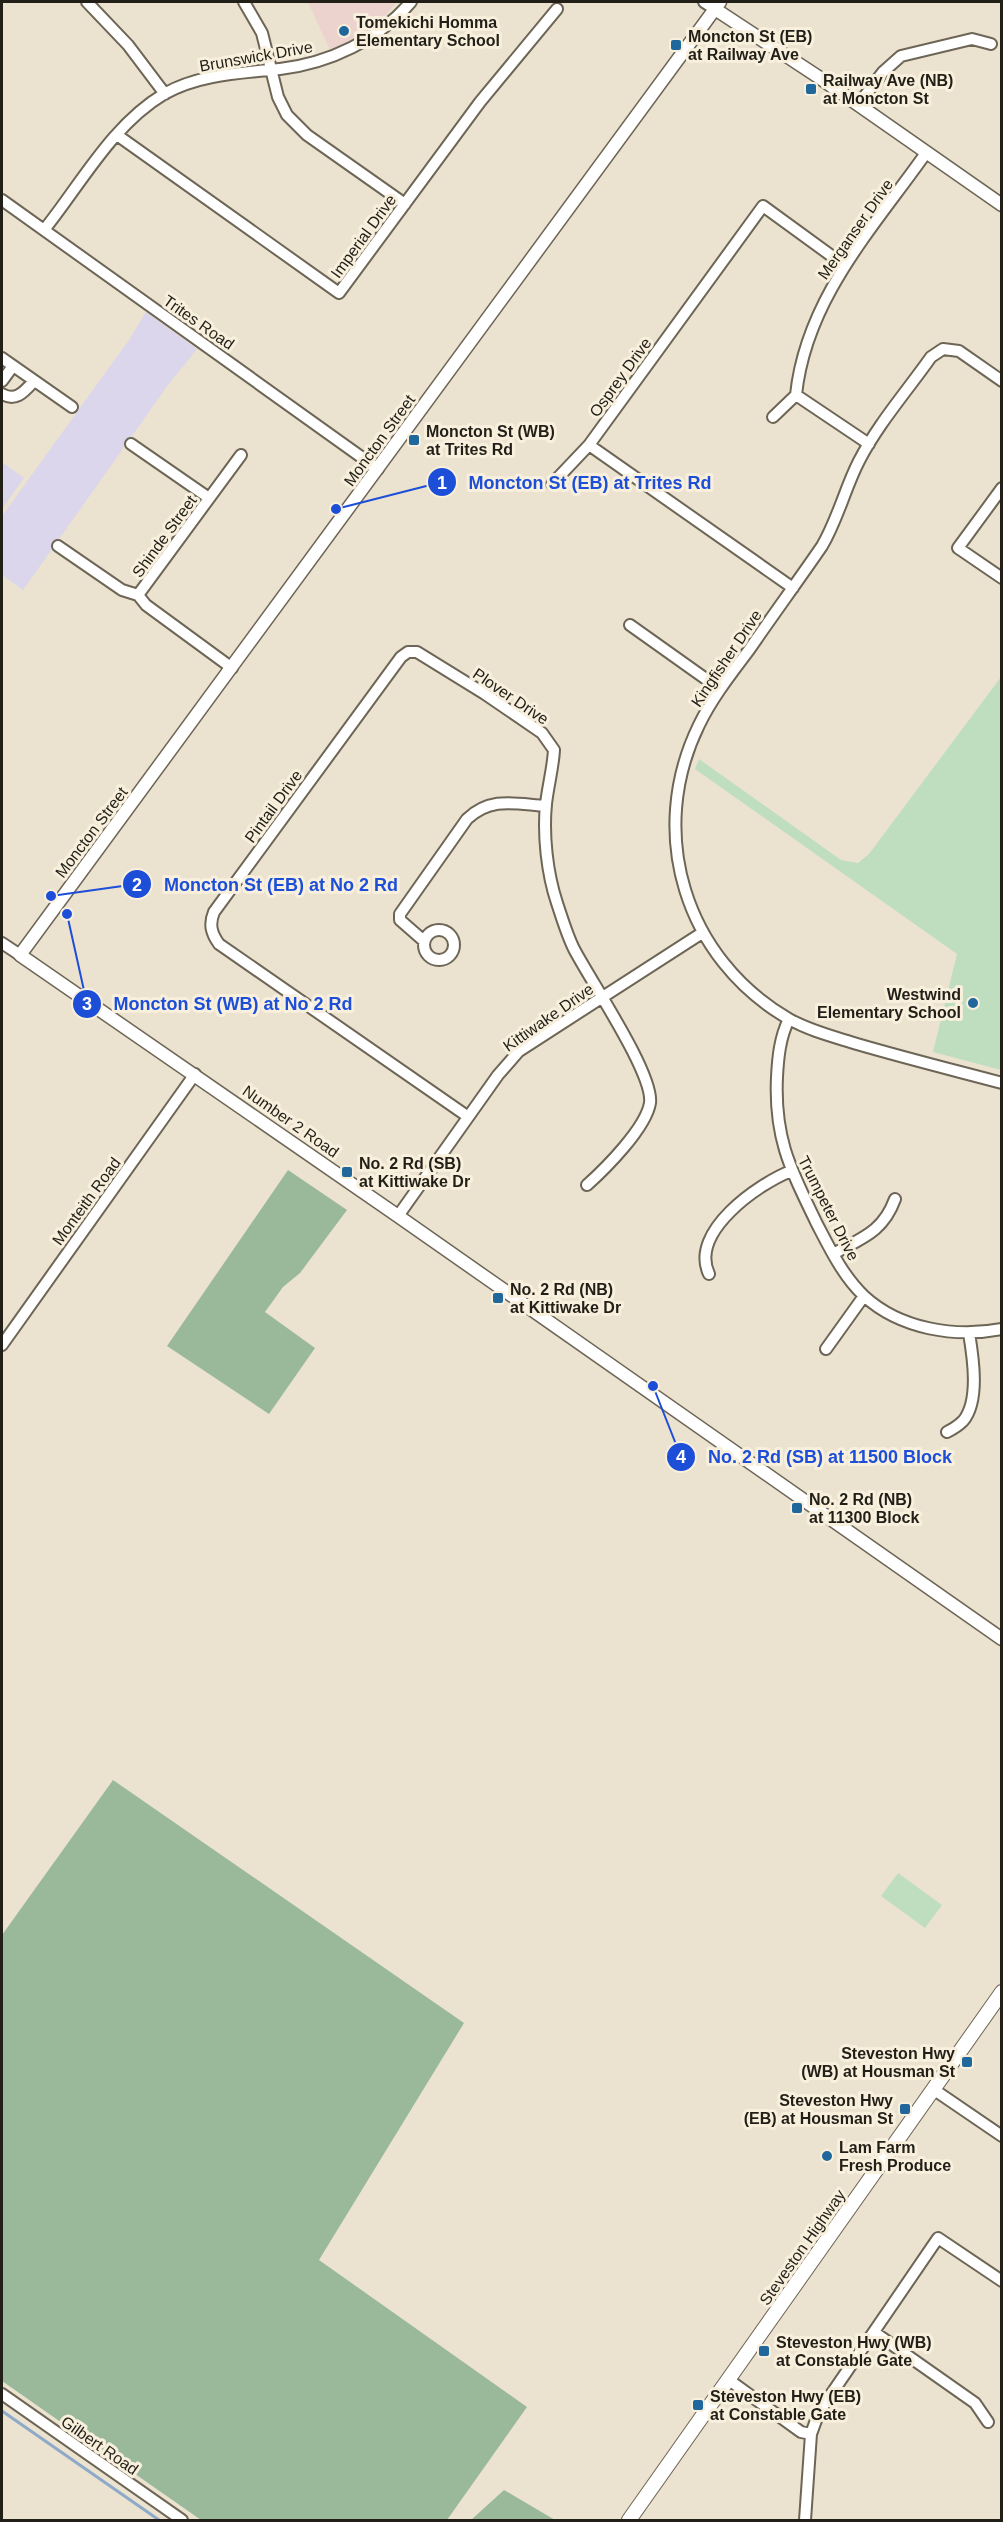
<svg xmlns="http://www.w3.org/2000/svg" width="1003" height="2522" font-family="Helvetica,sans-serif">
  <style>
    .industrial { fill: #dbd6eb }
    .education { fill: #edd3ce }
    .green { fill: #bfddbf }
    .forest { fill: #9ab99b }
    .lines { fill: none; stroke-linecap: round; stroke-linejoin: round }
    .stream { stroke: #8eaac8; stroke-width: 3 }
    .minor-casing { stroke: #6d6555; stroke-width: 14 }
    .tertiary-casing { stroke: #6d6555; stroke-width: 15 }
    .secondary-casing { stroke: #6d6555; stroke-width: 16 }
    .minor { stroke: #fff; stroke-width: 10 }
    .tertiary { stroke: #fff; stroke-width: 12 }
    .secondary { stroke: #fff; stroke-width: 14 }
    .poi-dot { fill: #20679b; stroke: #f8f0dd; stroke-width: 2 }
    .labels { text-anchor: middle; stroke-width: 6; stroke-linejoin: round; paint-order: stroke }
    .poi-label { font-size: 16px; font-weight: bold; fill: #221f18; stroke: #f8f0dd; text-anchor: start }
    .street-label { font-size: 16px; fill: #221f18; stroke: #f8f0dd }
    .leader { fill: none; stroke: #1d4ed8; stroke-width: 2 }
    .callout-dot { fill: #1d4ed8; stroke: #f8f0dd; stroke-width: 2 }
    .mark-label { font-size: 18px; text-anchor: middle; font-weight: bold; fill: #fff }
    .callout-label { font-size: 18px; text-anchor: middle; font-weight: bold; fill: #1d4ed8; stroke: #f8f0dd; stroke-width: 6; stroke-linejoin: round; paint-order: stroke }
  </style>
  <rect width="100%" height="100%" fill="#ebe3d0"/>
  <path class="industrial" d="M146,312L197,349L168,385L23,590L2,575V516L129,340Z
    M2,462L24,478L2,509Z"/>
  <path class="education" d="M308,2H397L377,25L357,37L330,50Z"/>
  <path class="green" d="M1001,677L1002,1070H1001L933,1052L957,954L695,769L699,759L841,860L858,863L869,854Z
    M898,1873L942,1905L925,1928L881,1896Z"/>
  <path class="forest" d="M288,1170L347,1210L300,1273L283,1287L265,1312L315,1348L269,1414L167,1346Z
    M113,1780L464,2023L319,2260L527,2407L447,2520H201L2,2381V1935Z
    M504,2490L555,2520H471Z"/>
  <g class="lines">
    <path class="stream" d="M2,2411L159,2520"/>
    <defs>
      <path id="minor" d="M87,2L128,45L165,94
        M244,2L262,33L278,97L287,115L307,135L405,204
        M704,2L715,9
        M858,105L883,72L901,56L972,39L991,44
        M117,135L339,293L480,102L557,9
        M2,200L378,469
        M44,230C81,184 112,125 164,94C199,74 241,73 280,69C330,63 378,40 411,2
        M2,358L72,407
        M2,381L13,366
        M1002,381L959,351L943,349L931,357C907,391 878,424 859,461C845,488 838,519 822,546C798,581 773,615 749,650C731,674 712,698 699,725C646,833 685,959 789,1019C810,1031 835,1037 857,1044C905,1058 953,1070 1002,1083
        M2,394C16,402 24,392 34,381
        M773,417L796,395
        M131,444L209,498
        M869,444L796,395C806,299 873,228 926,153
        M589,445L793,588
        M552,484L589,445L763,206L844,265
        M1002,488L958,548L1002,578
        M58,546L122,590L138,595
        M138,595L241,455
        M138,595L146,605L232,668
        M630,625L720,689
        M424 945a15 15 0 1 1 30 0a15 15 0 1 1-30 0Z
        M424,941L400,920V914L467,819C491,796 516,804 546,806
        M2,943L20,955
        M789,1019C780,1037 778,1057 777,1077C774,1139 791,1170 817,1224C830,1249 843,1276 864,1296C900,1329 955,1338 1002,1329
        M467,1116L219,944C211,933 209,924 214,912L401,657L408,652H417L485,694L542,733L554,750C553,768 548,786 546,804C543,835 547,873 557,903C562,918 567,935 574,949C590,980 654,1074 650,1103C646,1128 605,1169 587,1185
        M398,1216L498,1075L519,1051L702,933
        M833,1254C862,1238 883,1232 895,1199
        M709,1274C689,1232 758,1184 791,1171
        M2,1345L195,1074
        M826,1349L864,1296
        M947,1432C953,1429 959,1425 963,1421C980,1401 973,1357 969,1333
        M933,2089L1002,2136
        M874,2332L975,2403L988,2422
        M729,2380L801,2432L811,2434
        M2,2394L182,2520
        M805,2520L811,2434L819,2412L938,2238L1002,2281"/>
      <path id="tertiary" d="M720,2L20,955L398,1216L1002,1639
        M715,9L820,78L1002,205"/>
      <path id="secondary" d="M629,2520L1002,1992"/>
    </defs>
    <use href="#minor" class="minor-casing"/>
    <use href="#tertiary" class="tertiary-casing"/>
    <use href="#secondary" class="secondary-casing"/>
    <use href="#minor" class="minor"/>
    <use href="#tertiary" class="tertiary"/>
    <use href="#secondary" class="secondary"/>
  </g>
  <g class="poi-dot">
    <circle cx="344" cy="31" r="6"/>
    <rect x="670" y="39" width="12" height="12" rx="3"/>
    <rect x="805" y="83" width="12" height="12" rx="3"/>
    <rect x="408" y="434" width="12" height="12" rx="3"/>
    <circle cx="973" cy="1003" r="6"/>
    <rect x="341" y="1166" width="12" height="12" rx="3"/>
    <rect x="492" y="1292" width="12" height="12" rx="3"/>
    <rect x="791" y="1502" width="12" height="12" rx="3"/>
    <rect x="961" y="2056" width="12" height="12" rx="3"/>
    <rect x="899" y="2103" width="12" height="12" rx="3"/>
    <circle cx="827" cy="2156" r="6"/>
    <rect x="758" y="2345" width="12" height="12" rx="3"/>
    <rect x="692" y="2399" width="12" height="12" rx="3"/>
  </g>
  <g class="labels">
    <g class="poi-label">
      <text x="356" y="28">Tomekichi Homma<tspan x="356" dy="18">Elementary School</tspan></text>
      <text x="688" y="42">Moncton St (EB)<tspan x="688" dy="18">at Railway Ave</tspan></text>
      <text x="823" y="86">Railway Ave (NB)<tspan x="823" dy="18">at Moncton St</tspan></text>
      <text x="426" y="437">Moncton St (WB)<tspan x="426" dy="18">at Trites Rd</tspan></text>
      <text x="961" y="1000" text-anchor="end">Westwind<tspan x="961" dy="18">Elementary School</tspan></text>
      <text x="359" y="1169">No. 2 Rd (SB)<tspan x="359" dy="18">at Kittiwake Dr</tspan></text>
      <text x="510" y="1295">No. 2 Rd (NB)<tspan x="510" dy="18">at Kittiwake Dr</tspan></text>
      <text x="809" y="1505">No. 2 Rd (NB)<tspan x="809" dy="18">at 11300 Block</tspan></text>
      <text x="955" y="2059" text-anchor="end">Steveston Hwy<tspan x="955" dy="18">(WB) at Housman St</tspan></text>
      <text x="893" y="2106" text-anchor="end">Steveston Hwy<tspan x="893" dy="18">(EB) at Housman St</tspan></text>
      <text x="839" y="2153">Lam Farm<tspan x="839" dy="18">Fresh Produce</tspan></text>
      <text x="776" y="2348">Steveston Hwy (WB)<tspan x="776" dy="18">at Constable Gate</tspan></text>
      <text x="710" y="2402">Steveston Hwy (EB)<tspan x="710" dy="18">at Constable Gate</tspan></text>
    </g>
    <g class="street-label">
      <text transform="translate(256 56) rotate(-10)" y="6">Brunswick Drive</text>
      <text transform="translate(855 229) rotate(-55)" y="6">Merganser Drive</text>
      <text transform="translate(363 236) rotate(-54)" y="6">Imperial Drive</text>
      <text transform="translate(199 322) rotate(35)" y="6">Trites Road</text>
      <text transform="translate(620 377) rotate(-54)" y="6">Osprey Drive</text>
      <text transform="translate(379 440) rotate(-54)" y="6">Moncton Street</text>
      <text transform="translate(164 536) rotate(-54)" y="6">Shinde Street</text>
      <text transform="translate(726 658) rotate(-56)" y="6">Kingfisher Drive</text>
      <text transform="translate(511 696) rotate(34)" y="6">Plover Drive</text>
      <text transform="translate(273 806) rotate(-54)" y="6">Pintail Drive</text>
      <text transform="translate(91 832) rotate(-53)" y="6">Moncton Street</text>
      <text transform="translate(548 1017) rotate(-35)" y="6">Kittiwake Drive</text>
      <text transform="translate(291 1121) rotate(35)" y="6">Number 2 Road</text>
      <text transform="translate(86 1201) rotate(-54)" y="6">Monteith Road</text>
      <text transform="translate(829 1208) rotate(63)" y="6">Trumpeter Drive</text>
      <text transform="translate(802 2247) rotate(-55)" y="6">Steveston Highway</text>
      <text transform="translate(100 2445) rotate(35)" y="6">Gilbert Road</text>
    </g>
  </g>
  <path class="leader" d="M336 509L442 482M51 896L137 884M67 914L87 1004M653 1386L681 1457"/>
  <g class="callout-dot">
    <circle cx="336" cy="509" r="6"/>
    <circle cx="51" cy="896" r="6"/>
    <circle cx="67" cy="914" r="6"/>
    <circle cx="653" cy="1386" r="6"/>
    <circle cx="442" cy="482" r="15"/>
    <circle cx="137" cy="884" r="15"/>
    <circle cx="87" cy="1004" r="15"/>
    <circle cx="681" cy="1457" r="15"/>
  </g>
  <g class="mark-label">
    <text x="442" y="489">1</text>
    <text x="137" y="891">2</text>
    <text x="87" y="1010">3</text>
    <text x="681" y="1463">4</text>
  </g>
  <g class="callout-label">
    <text x="590" y="489">Moncton St (EB) at Trites Rd</text>
    <text x="281" y="891">Moncton St (EB) at No 2 Rd</text>
    <text x="233" y="1010">Moncton St (WB) at No 2 Rd</text>
    <text x="830" y="1463">No. 2 Rd (SB) at 11500 Block</text>
  </g>
  <rect width="1003" height="2522" fill="none" stroke="#221f18" stroke-width="6"/>
</svg>
